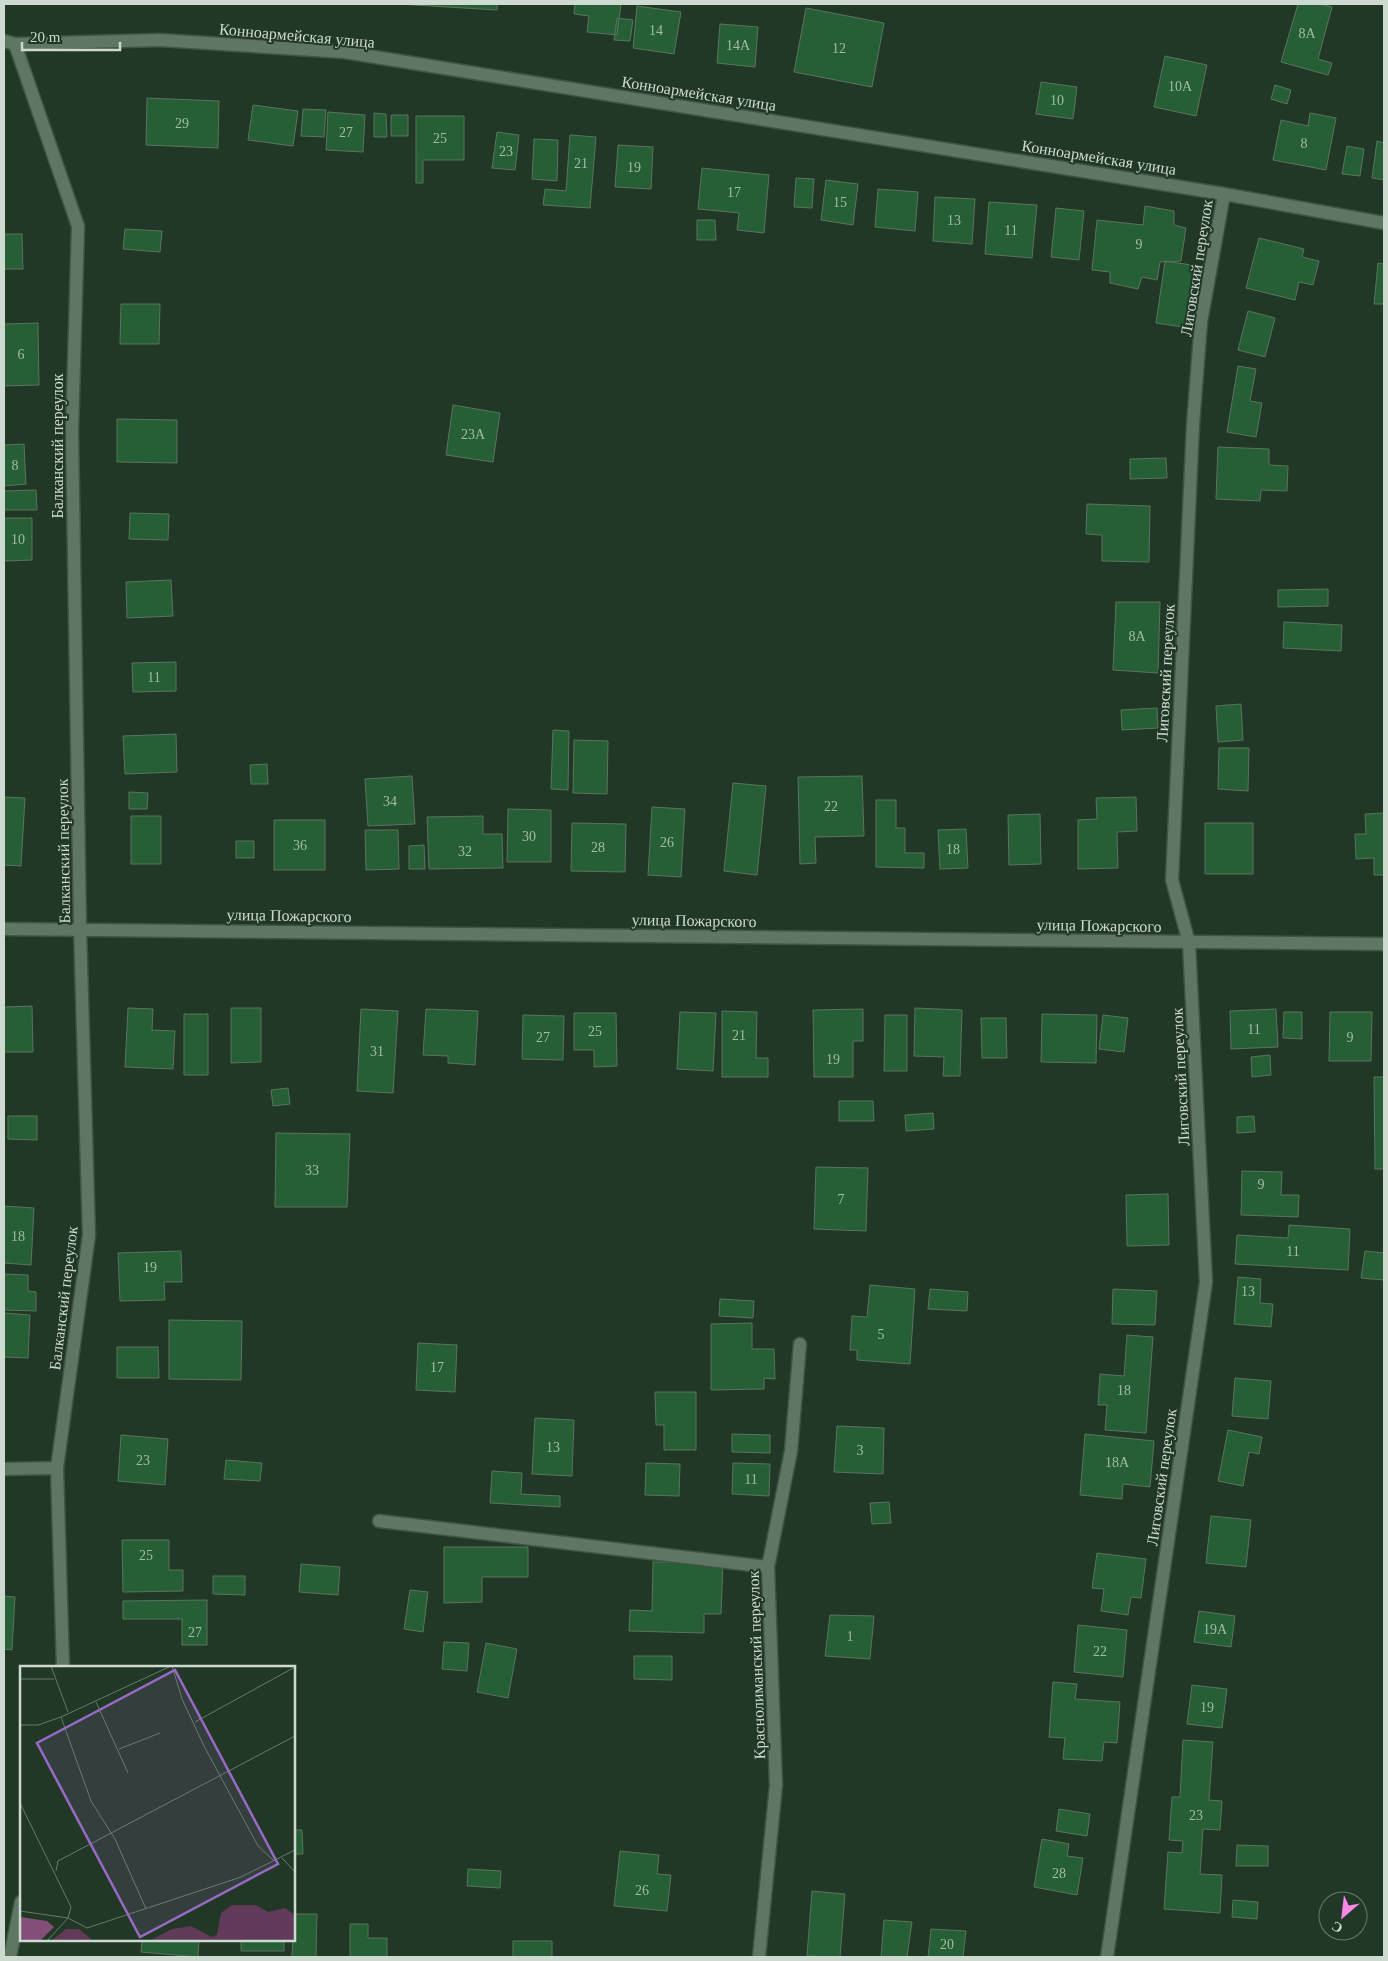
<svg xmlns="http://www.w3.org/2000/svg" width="1388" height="1961" font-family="Georgia,serif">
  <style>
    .building { fill: #265f35; stroke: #5b735f }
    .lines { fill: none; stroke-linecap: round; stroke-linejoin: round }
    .street-casing { stroke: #405345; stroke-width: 15 }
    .secondary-casing { stroke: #405345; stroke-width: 15 }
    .street { stroke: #5e7662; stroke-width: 12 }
    .secondary { stroke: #5e7662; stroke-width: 12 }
    .labels { text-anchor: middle; stroke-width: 4; stroke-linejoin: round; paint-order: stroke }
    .number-label { font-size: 14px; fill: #a3bba8 }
    .street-label { font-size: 16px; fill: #cddacf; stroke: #223826 }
    .inset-road { fill: none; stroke: #66796a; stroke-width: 1 }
    .view { fill: #9869c5; fill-opacity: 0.15; stroke: #9869c5; stroke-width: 2.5 }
    .inset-edge { fill: none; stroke: #cddacf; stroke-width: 2.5 }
  </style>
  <rect width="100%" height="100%" fill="#223826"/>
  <path class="building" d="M398,4H497V10Z
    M575,4H621L617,35L587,32L589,16L574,14Z
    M1298,4H1320L1332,7L1318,59L1332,63L1328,75L1281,62Z
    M637,6L681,12L674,54L633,48Z
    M806,8L884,23L872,87L794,72Z
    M617,18L633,20L630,41L614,40Z
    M720,24L758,27L755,67L717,63Z
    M1165,56L1207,65L1196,116L1154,107Z
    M1041,82L1077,87L1073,119L1036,114Z
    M1275,85L1291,90L1287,104L1271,99Z
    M147,98L219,101L218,148L146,145Z
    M253,105L298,111L293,146L248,140Z
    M303,109L326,110L324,137L301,136Z
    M328,112L365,115L363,152L326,150Z
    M374,113L386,114L387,137H374Z
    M1310,113L1336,118L1326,170L1273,160L1281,120L1308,126Z
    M391,115H408V136H391Z
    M416,116H464V160H423V183H416Z
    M497,132L519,135L515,170L492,168Z
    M570,135L596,137L590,208L543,205L545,189L566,191Z
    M534,139L558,140L557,181L532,179Z
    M1377,141L1384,143V180L1372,178Z
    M618,145L653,147L651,189L615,187Z
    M1347,146L1364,149L1360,176L1342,174Z
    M702,168L769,175L764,233L737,230L739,213L698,209Z
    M796,178L814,179L812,208L794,207Z
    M826,180L858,184L853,225L821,220Z
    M878,189L918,192L915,231L875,227Z
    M935,197L975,199L972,244L933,241Z
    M989,202L1037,205L1032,258L985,254Z
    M1145,206L1174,211V225L1186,228L1181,261L1160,262L1157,280L1142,277L1138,289L1110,283V272L1092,270L1097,220L1143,225Z
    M1056,208L1084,211L1079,260L1051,257Z
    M697,220H715L716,240H697Z
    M125,229L162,231L160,252L123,249Z
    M4,234H22L23,269H4Z
    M1259,238L1304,249L1302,257L1319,261L1313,285L1299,282L1295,300L1246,288Z
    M1165,261L1198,266L1189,328L1156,323Z
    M1378,263L1384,264V304H1374Z
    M121,304H160L159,344H120Z
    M1248,311L1275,318L1265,357L1238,350Z
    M38,323L39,385L4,386V324Z
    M1238,366L1256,369L1250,401L1262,403L1256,437L1227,432Z
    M453,405L500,413L493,462L446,455Z
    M117,419L177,420V463L117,462Z
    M24,444L26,484L4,486V445Z
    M1218,447L1269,449V465L1288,466L1287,491L1261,490L1260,501L1216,499Z
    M1166,458L1167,478L1130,479V459Z
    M36,490L37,510H4V491Z
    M1087,504L1150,506L1149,562L1102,561V535L1086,534Z
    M130,513L169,514L168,540L129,539Z
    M4,518H32V560L4,561Z
    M171,580L173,616L127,618L126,582Z
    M1328,589V606L1278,607V590Z
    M1116,602H1160L1158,673L1113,670Z
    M1284,622L1342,625L1341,651L1283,648Z
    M176,662V691L133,692L132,663Z
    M1241,704L1243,740L1218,742L1216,706Z
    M1157,708L1158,728L1122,730L1121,710Z
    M553,730L569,731L568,790L551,789Z
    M176,734L177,772L125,774L123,736Z
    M574,740L608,741L607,794L573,793Z
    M1219,748H1249L1248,791L1218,789Z
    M267,764L268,784H251L250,765Z
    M412,776L415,824L368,826L365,779Z
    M862,776L864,836L815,837L816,863L800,864L798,777Z
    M733,783L766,786L757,875L724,871Z
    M129,792L148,793L147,809H129Z
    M4,797L25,798L21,866L4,865Z
    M1136,797L1137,831L1117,832L1118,868L1078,869V820L1097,819L1096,798Z
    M876,800H896V828H905V853H924V868L876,867Z
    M652,807L685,809L681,877L648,875Z
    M508,809L551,810V862H507Z
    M1384,813V875H1374V858L1356,859L1355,834H1366L1365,814Z
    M1040,814L1041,864L1009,865L1008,815Z
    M131,816H161V864H131Z
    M483,816V834H502L503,868L429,869L427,817Z
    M274,820H325V870H274Z
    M572,823L626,824L625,872L571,871Z
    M1205,823H1253V874H1205Z
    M966,829L968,868L940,869L938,830Z
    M365,830H398L399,869L366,870Z
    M236,841H254V858H236Z
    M424,845L425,869H409V846Z
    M32,1006L33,1052H4V1007Z
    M128,1008L153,1009L152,1030L175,1031L173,1069L125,1067Z
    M231,1008H261V1062L231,1063Z
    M915,1008L962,1010L960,1076H943L944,1057L914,1056Z
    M361,1009L398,1011L393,1093L357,1091Z
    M426,1009L478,1011L475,1065L448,1063V1056L423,1055Z
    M863,1009V1041H853V1077H814L813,1010Z
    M1276,1009L1278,1047L1231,1049L1230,1011Z
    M722,1011L757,1012L756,1058H768V1077H722Z
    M680,1012L716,1013L713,1071L677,1069Z
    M1284,1012H1302V1039L1283,1038Z
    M1330,1012H1372L1371,1061H1329Z
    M574,1013H616L617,1066L594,1067V1050H574Z
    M184,1014H208V1075H184Z
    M1042,1014L1097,1015L1096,1063L1041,1062Z
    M523,1015L564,1016L563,1060L522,1059Z
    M885,1015H907V1071H884Z
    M1103,1015L1128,1018L1124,1052L1099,1049Z
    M981,1018H1006L1007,1058H982Z
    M1270,1055L1271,1075L1252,1077L1251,1057Z
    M1374,1077H1384V1169H1375Z
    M288,1088L290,1104L273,1106L271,1090Z
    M839,1101H873L874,1121H839Z
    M933,1113L934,1129L906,1131L905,1115Z
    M8,1116H37V1140L8,1139Z
    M1254,1116L1255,1132L1237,1133V1117Z
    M276,1133L350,1134L347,1207H275Z
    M816,1167L868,1168L866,1231L814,1229Z
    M1242,1171L1282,1172L1281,1195H1299L1298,1217L1241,1215Z
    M1168,1194L1169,1245L1127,1246L1126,1195Z
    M4,1206L34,1208L31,1265L4,1263Z
    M1289,1225L1350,1229L1348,1270L1235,1264L1237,1235L1288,1238Z
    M181,1251L182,1282H164L165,1300L120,1301L118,1253Z
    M1365,1251L1384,1253V1280L1361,1278Z
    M4,1274L28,1275V1291L36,1292V1311L4,1310Z
    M1238,1277L1261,1279L1260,1303L1273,1304L1271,1327L1234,1324Z
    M870,1285L915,1289L910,1364L857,1360V1350H850L852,1316L867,1317Z
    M930,1289L968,1292L967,1311L928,1309Z
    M1113,1289L1157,1291L1155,1325L1112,1324Z
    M720,1299L754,1301L753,1318L719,1316Z
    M4,1313L30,1315L28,1358L4,1357Z
    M169,1320L242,1321L241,1380L169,1379Z
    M752,1323V1349H774L775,1379L764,1378V1389L711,1390V1324Z
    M1127,1335L1153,1337L1146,1433L1105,1430L1107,1405H1098L1100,1374L1124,1376Z
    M418,1343L457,1345L455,1392L416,1390Z
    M117,1347H158L159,1378H117Z
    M1235,1378L1271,1381L1268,1419L1232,1416Z
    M655,1392H696V1450H664V1425H656Z
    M535,1418L574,1420L572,1476L532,1474Z
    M837,1426L884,1428L883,1474L834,1472Z
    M1228,1430L1262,1437L1259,1454L1249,1452L1243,1486L1218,1481Z
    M732,1434L770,1435V1453L732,1452Z
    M1085,1434L1154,1441L1150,1487L1123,1484L1122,1499L1080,1495Z
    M121,1435L168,1439L165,1485L118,1481Z
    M226,1460L262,1463L260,1481L224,1479Z
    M646,1463L680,1464L679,1496L645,1495Z
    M733,1463L770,1464L769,1496L732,1494Z
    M492,1471L522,1473L521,1494L560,1496V1507L490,1503Z
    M889,1502L891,1523L872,1524L870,1503Z
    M1211,1516L1251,1520L1246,1567L1206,1563Z
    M122,1540H169V1570H183V1591L123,1592Z
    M444,1547H528V1577H482V1602L444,1603Z
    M1097,1553L1146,1559L1141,1598L1131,1597L1128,1615L1101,1611L1104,1589L1092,1588Z
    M653,1562L723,1563L721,1614H704V1633L629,1631L630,1610L652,1611Z
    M301,1564L340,1567L338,1595L299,1592Z
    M213,1576H245V1595L213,1594Z
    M410,1590L428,1592L423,1632L404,1629Z
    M4,1596L15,1597L12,1650L4,1649Z
    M207,1600V1645H182V1619H123V1601Z
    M1199,1611L1235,1616L1231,1647L1194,1642Z
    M830,1615L874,1616L870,1659L825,1656Z
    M1078,1625L1127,1630L1123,1677L1074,1672Z
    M444,1642L469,1643L467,1671L442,1669Z
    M486,1643L517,1649L508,1698L477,1692Z
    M634,1656H672V1680L634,1679Z
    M1053,1682L1077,1684L1075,1699L1120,1702L1117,1743L1104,1742L1102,1761L1063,1759L1065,1738L1049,1737Z
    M1192,1685L1227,1689L1222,1728L1187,1724Z
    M1183,1740L1213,1742L1209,1800L1222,1801L1220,1830L1203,1829L1200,1874L1222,1875L1220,1913L1164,1909L1168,1852L1182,1853L1183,1841L1169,1840L1172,1797H1180Z
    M1059,1809L1090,1814L1087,1836L1056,1831Z
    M294,1830H302L303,1854H294Z
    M1042,1839L1069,1844L1067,1856L1083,1858L1077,1895L1034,1887Z
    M1237,1845L1268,1846V1866H1236Z
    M620,1851L659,1855L657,1874L671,1875L667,1911L614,1906Z
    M468,1869L501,1871L500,1888L467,1886Z
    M812,1891L845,1894L840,1957L807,1956Z
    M1233,1900L1258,1902L1257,1919L1232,1917Z
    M294,1914H317L316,1957H292Z
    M884,1920L912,1922L907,1957H881Z
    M350,1924H368V1938H387V1957H350Z
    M931,1929L966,1931L963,1957H928Z
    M142,1940H199L198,1957L141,1952Z
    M241,1940H284V1951H241Z
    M513,1941H552V1957H513Z"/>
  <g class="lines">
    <defs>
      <path id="street" d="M4,41L15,44L160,40L344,52L1224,194L1384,223
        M15,44L78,226L72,431L80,928L89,1235L57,1468L63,1667
        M4,1469L57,1468
        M379,1521L768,1567
        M10,1957L21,1902
        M759,1957L776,1785L768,1567L791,1451L800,1344
        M1107,1957L1206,1282L1189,943L1172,880L1193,424L1201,322L1224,194"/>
      <path id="secondary" d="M4,929L1384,944"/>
    </defs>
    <use href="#street" class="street-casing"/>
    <use href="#secondary" class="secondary-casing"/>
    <use href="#street" class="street"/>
    <use href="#secondary" class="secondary"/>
  </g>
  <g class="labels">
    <g class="number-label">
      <text x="656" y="35">14</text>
      <text x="1307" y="38">8А</text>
      <text x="738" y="50">14А</text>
      <text x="839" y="53">12</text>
      <text x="1180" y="91">10А</text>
      <text x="1057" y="105">10</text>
      <text x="182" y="128">29</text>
      <text x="346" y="137">27</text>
      <text x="440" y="143">25</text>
      <text x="1304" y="148">8</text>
      <text x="506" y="156">23</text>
      <text x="581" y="168">21</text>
      <text x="634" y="172">19</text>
      <text x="734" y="197">17</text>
      <text x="840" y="207">15</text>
      <text x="954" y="225">13</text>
      <text x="1011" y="235">11</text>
      <text x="1139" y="249">9</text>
      <text x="21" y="359">6</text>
      <text x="473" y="439">23А</text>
      <text x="15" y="470">8</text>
      <text x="18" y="544">10</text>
      <text x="1137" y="641">8А</text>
      <text x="154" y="682">11</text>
      <text x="390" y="806">34</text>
      <text x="831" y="811">22</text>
      <text x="529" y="841">30</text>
      <text x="667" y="847">26</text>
      <text x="300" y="850">36</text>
      <text x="598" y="852">28</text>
      <text x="953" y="854">18</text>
      <text x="465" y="856">32</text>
      <text x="1254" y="1034">11</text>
      <text x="595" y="1036">25</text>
      <text x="739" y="1040">21</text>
      <text x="543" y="1042">27</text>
      <text x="1350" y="1042">9</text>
      <text x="377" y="1056">31</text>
      <text x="833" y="1064">19</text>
      <text x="312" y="1175">33</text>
      <text x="1261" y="1189">9</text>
      <text x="841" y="1204">7</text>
      <text x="18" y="1241">18</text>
      <text x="1293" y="1256">11</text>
      <text x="150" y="1272">19</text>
      <text x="1248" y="1296">13</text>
      <text x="881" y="1339">5</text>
      <text x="437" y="1372">17</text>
      <text x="1124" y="1395">18</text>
      <text x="553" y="1452">13</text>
      <text x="860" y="1455">3</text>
      <text x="143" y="1465">23</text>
      <text x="1117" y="1467">18А</text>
      <text x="751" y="1484">11</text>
      <text x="146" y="1560">25</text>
      <text x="1215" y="1634">19А</text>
      <text x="195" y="1637">27</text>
      <text x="850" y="1641">1</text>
      <text x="1100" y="1656">22</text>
      <text x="1207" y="1712">19</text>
      <text x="1196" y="1820">23</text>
      <text x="1059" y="1878">28</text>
      <text x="642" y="1895">26</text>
      <text x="947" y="1949">20</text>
    </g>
    <g class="street-label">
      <text transform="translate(297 35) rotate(5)" y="6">Конноармейская улица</text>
      <text transform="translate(699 93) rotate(9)" y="6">Конноармейская улица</text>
      <text transform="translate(1099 157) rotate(9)" y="6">Конноармейская улица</text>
      <text transform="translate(1196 268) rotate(-81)" y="6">Лиговский переулок</text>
      <text transform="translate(57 446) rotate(-90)" y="6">Балканский переулок</text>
      <text transform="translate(1165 673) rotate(-87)" y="6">Лиговский переулок</text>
      <text transform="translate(63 851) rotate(-91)" y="6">Балканский переулок</text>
      <text transform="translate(289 915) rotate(1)" y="6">улица Пожарского</text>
      <text transform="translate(694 920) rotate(1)" y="6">улица Пожарского</text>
      <text transform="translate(1099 925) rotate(1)" y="6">улица Пожарского</text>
      <text transform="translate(1180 1077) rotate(-93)" y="6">Лиговский переулок</text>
      <text transform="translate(63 1298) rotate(-83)" y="6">Балканский переулок</text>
      <text transform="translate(1161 1477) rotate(-82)" y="6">Лиговский переулок</text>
      <text transform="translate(756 1665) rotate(-92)" y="6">Краснолиманский переулок</text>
    </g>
  </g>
  <g transform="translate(20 1666)">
    <rect width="275" height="275" fill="#223826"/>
    <path d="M212,239H236L248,246L265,242L275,249V275H129L152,263L171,260L192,271L197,269L201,247ZM46,263H59L73,275H31Z" fill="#603a58"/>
    <path d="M0,251L27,255L34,261L20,275H0Z" fill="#834f79"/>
    <path class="inset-road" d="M31,0L48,46M152,0L162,33L184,80L238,180L254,195M0,13H34M76,36L108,107M41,51L71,135L95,173L126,243M175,56L275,1M0,59H18L41,51L151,0M99,83L140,67M0,137L51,241L48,252L27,275M262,192L275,206M36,205L38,195L275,70M0,245L48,252L67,262L221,211L275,184"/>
    <path class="view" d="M155,4L258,198L120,271L17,77Z"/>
    <rect width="275" height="275" class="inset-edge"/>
  </g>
  <rect width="1388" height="1961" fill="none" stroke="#cddacf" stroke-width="10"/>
  <g transform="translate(1343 1916) rotate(208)"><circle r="24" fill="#223826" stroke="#66796a"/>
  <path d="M0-4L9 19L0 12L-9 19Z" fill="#fb87e6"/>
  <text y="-8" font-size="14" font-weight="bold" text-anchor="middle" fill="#cddacf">С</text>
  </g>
  <path d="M22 42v8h98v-8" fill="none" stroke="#cddacf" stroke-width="2.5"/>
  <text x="30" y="42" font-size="15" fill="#cddacf" stroke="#223826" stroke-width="4" paint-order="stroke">20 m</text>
</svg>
